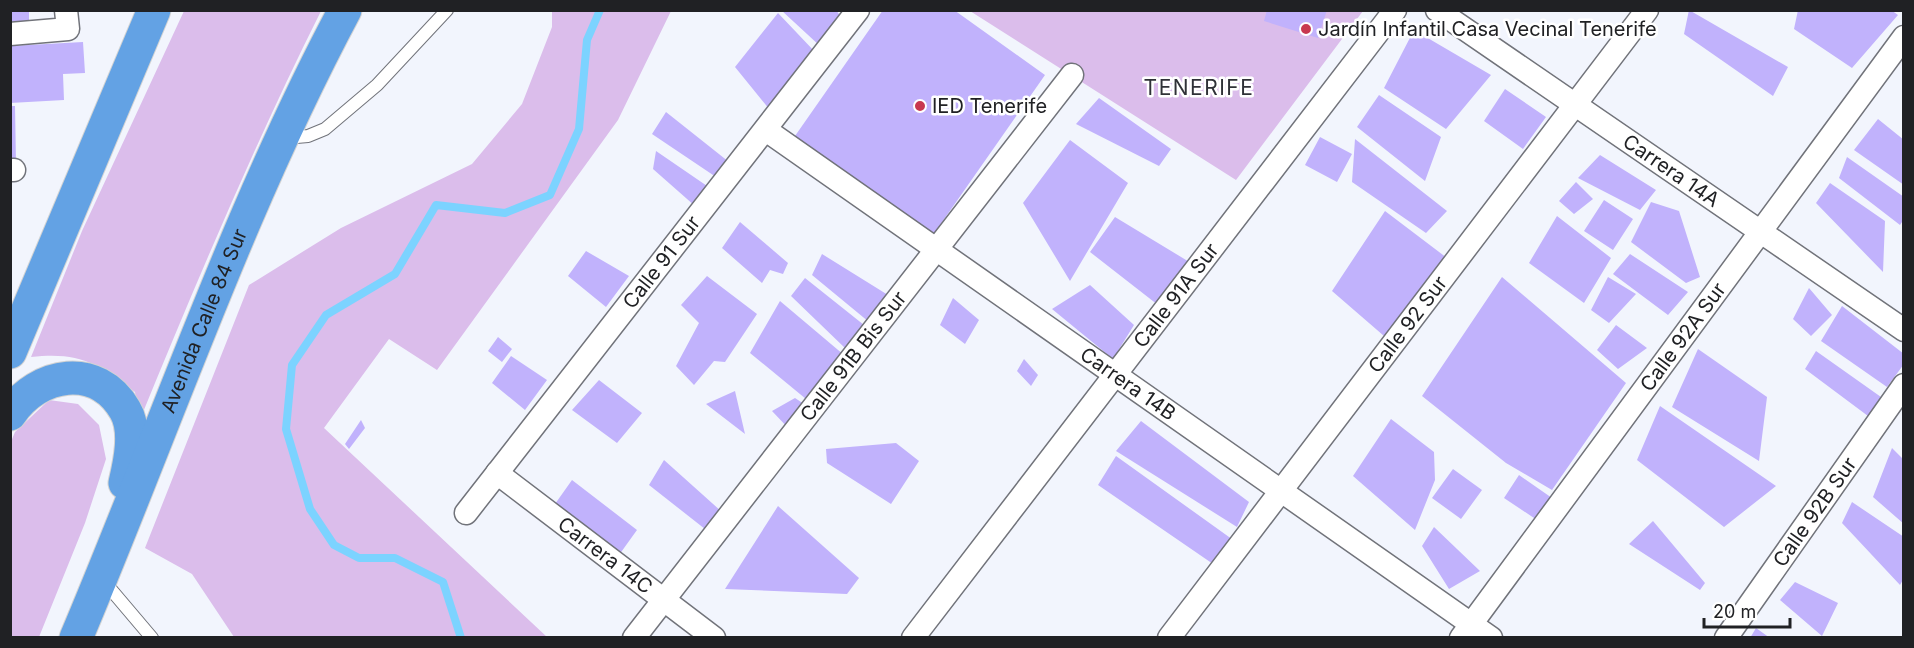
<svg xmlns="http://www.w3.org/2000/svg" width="1914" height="648" font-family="Inter,sans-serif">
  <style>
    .green { fill: #dbbdeb }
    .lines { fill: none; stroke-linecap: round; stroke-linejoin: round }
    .stream { stroke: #7cd3ff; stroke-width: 8 }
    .building { fill: #c1b2fc }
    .service-casing { stroke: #71737a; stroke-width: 14 }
    .minor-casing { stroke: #71737a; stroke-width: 25 }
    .trunk-casing { stroke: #d2d3d3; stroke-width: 35 }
    .service { stroke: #fff; stroke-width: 12 }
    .minor { stroke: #fff; stroke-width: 22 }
    .trunk { stroke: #63a2e4; stroke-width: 33 }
    .poi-dot { fill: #c83850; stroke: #fff; stroke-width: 2 }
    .labels { text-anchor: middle; stroke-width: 5; stroke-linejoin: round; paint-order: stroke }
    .poi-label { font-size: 20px; fill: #202124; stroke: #fff; text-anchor: start }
    .street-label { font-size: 20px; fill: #202124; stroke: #fff }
    .neighbourhood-label { font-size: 21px; letter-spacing: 1.5px; fill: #2f3137; stroke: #fff }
  </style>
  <rect width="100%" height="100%" fill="#f2f5fd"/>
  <path class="green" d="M184,11H321C254,145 196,283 139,422L135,392C96,363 81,352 31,357L82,231Z
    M552,11H671L618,120L437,370L389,339L324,428L547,637H234L192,574L145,548L249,285L341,228L472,164L522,104L552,27Z
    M970,11H1363L1236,180Z
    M49,400L78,404L99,425L106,459L85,523L39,637H11L10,444L15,432Z"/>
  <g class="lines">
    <path class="stream" d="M461,638L443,582L395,558H359L334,545L310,509L286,429L292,365L326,315L395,274L436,205L505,213L550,195L579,129L587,40L600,10"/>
  </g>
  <path class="building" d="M10,10H29V21L10,23Z
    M781,10H836L844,21L820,46Z
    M883,10H954L1045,75L933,235L795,136Z
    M1267,10H1327L1318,38L1264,21Z
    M1689,10L1788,67L1773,96L1684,34Z
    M1798,10H1891L1898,15L1852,68L1794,29Z
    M778,13L816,53L770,110L735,67Z
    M1414,30L1491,75L1446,129L1384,88Z
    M83,42L85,73L63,74L64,100L10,103V46Z
    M1505,89L1546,117L1523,149L1484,121Z
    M1379,95L1441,137L1425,181L1357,127Z
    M1099,98L1171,149L1159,166L1076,124Z
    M10,106H15L16,164H10Z
    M666,112L729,162L716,177L652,134Z
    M1878,119L1904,140V185L1854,150Z
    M1320,137L1352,154L1337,182L1305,165Z
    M1355,139L1447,211L1426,233L1352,182Z
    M1070,140L1128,183L1070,281L1023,203Z
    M656,151L710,188L695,206L653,169Z
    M1600,155L1656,190L1640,210L1578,178Z
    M1847,157L1904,197V219L1900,225L1839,178Z
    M1576,182L1593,199L1574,214L1559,201Z
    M1830,183L1885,221L1883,272L1816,203Z
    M1604,200L1633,219L1613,250L1584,231Z
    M1651,202L1679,211L1700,277L1686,283L1631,242Z
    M1385,211L1447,258L1384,336L1332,291Z
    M1557,216L1611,258L1584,303L1529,263Z
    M1115,217L1191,263L1158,305L1090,252Z
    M740,222L788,263L783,274L770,270L762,283L722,248Z
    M586,251L629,276L606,307L568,276Z
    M822,254L888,295L869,322L812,275Z
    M1630,254L1688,292L1668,315L1613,274Z
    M707,276L757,314L725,362L714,361L694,385L676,366L699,323L681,305Z
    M1502,277L1626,383L1552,490L1506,463L1422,396Z
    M1608,277L1636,294L1609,323L1591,310Z
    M805,278L864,325L846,349L791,296Z
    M1090,285L1134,325L1113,359L1052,309Z
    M1809,288L1832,315L1811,336L1793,319Z
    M953,298L979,320L965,344L940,325Z
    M780,301L844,355L806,399L750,353Z
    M1842,306L1904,354V364L1887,387L1821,341Z
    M1616,325L1647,348L1618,369L1597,350Z
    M498,337L512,349L502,362L488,351Z
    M1698,349L1767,397L1759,461L1672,407Z
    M1816,351L1881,397L1868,416L1805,369Z
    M511,356L547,380L525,410L492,383Z
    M1024,359L1038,375L1031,386L1017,371Z
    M599,380L642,413L617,443L572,410Z
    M735,391L745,434L706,404Z
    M795,398L810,408L790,430L772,411Z
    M1660,406L1776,486L1724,527L1637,460Z
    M1391,419L1434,452L1435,480L1415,530L1353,476Z
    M361,420L365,428L349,449L345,444Z
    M1141,421L1249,502L1237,527L1116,451Z
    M896,443L919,461L891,504L827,463L826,449Z
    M1892,448L1904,460V524L1873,497Z
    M1116,456L1236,542L1216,566L1098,485Z
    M664,460L722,512L705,529L649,485Z
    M1453,469L1482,490L1461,519L1432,498Z
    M1519,475L1552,498L1537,520L1504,498Z
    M572,480L637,530L619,555L555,504Z
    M1852,502L1904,537V578L1900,585L1842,523Z
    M778,506L859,578L847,594L725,589Z
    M1653,521L1705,583L1700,590L1629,544Z
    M1434,527L1480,571L1449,589L1422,546Z
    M1795,582L1838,603L1822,636L1780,600Z
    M1756,628L1770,638H1750Z"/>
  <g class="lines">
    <defs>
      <path id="service" d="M285,138L308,136L325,129L377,85L447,10
        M102,579L152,638"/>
      <g id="minor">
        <path id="s1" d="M1437,10L1904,330"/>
        <path d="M10,34L68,29L66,10"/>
        <path id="s2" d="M766,130L1491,638"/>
        <path d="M10,170H14"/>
        <path id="s3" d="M497,473L714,638"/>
        <path id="s4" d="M466,513L858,10"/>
        <path id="s5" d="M634,638L1072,75"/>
        <path id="s6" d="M913,638L1395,10"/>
        <path id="s7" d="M1169,638L1647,10"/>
        <path id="s8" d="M1461,638L1904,37"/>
        <path id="s9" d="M1726,638L1904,385"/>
      </g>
      <g id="trunk">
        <path d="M10,352L154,10"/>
        <path d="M10,414C38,372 97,362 125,410C137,430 130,462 125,483"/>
        <path id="s10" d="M76,638C165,428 237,212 345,10"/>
      </g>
    </defs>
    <use href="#service" class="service-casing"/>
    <use href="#minor" class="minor-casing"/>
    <use href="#trunk" class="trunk-casing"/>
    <use href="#service" class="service"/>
    <use href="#minor" class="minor"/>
    <use href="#trunk" class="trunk"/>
  </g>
  <g class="poi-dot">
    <circle cx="1306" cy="29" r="6"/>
    <circle cx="920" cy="106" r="6"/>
  </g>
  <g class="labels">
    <g class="poi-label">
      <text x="1318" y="36">Jardín Infantil Casa Vecinal Tenerife</text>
      <text x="932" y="113">IED Tenerife</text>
    </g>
    <g class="street-label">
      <text dy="7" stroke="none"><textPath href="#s1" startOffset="284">Carrera 14A</textPath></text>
      <text dy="7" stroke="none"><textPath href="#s4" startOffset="318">Calle 91 Sur</textPath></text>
      <text dy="7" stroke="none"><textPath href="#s6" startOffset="432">Calle 91A Sur</textPath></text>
      <text dy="7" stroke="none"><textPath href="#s10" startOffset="342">Avenida Calle 84 Sur</textPath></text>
      <text dy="7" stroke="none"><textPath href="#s7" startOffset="394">Calle 92 Sur</textPath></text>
      <text dy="7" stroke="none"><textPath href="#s8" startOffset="374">Calle 92A Sur</textPath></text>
      <text dy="7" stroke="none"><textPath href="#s5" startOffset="357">Calle 91B Bis Sur</textPath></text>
      <text dy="7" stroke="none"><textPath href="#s2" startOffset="442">Carrera 14B</textPath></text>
      <text dy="7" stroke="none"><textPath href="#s9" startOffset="154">Calle 92B Sur</textPath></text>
      <text dy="7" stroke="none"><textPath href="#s3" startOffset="136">Carrera 14C</textPath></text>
    </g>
    <g class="neighbourhood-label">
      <text x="1199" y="95">TENERIFE</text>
    </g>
  </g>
  <rect width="1914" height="648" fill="none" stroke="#202124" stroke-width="24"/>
  <path d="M1704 618v9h86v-9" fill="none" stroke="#202124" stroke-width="3"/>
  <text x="1713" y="618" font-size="18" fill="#202124" stroke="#ffffff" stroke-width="4.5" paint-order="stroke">20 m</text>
</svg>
